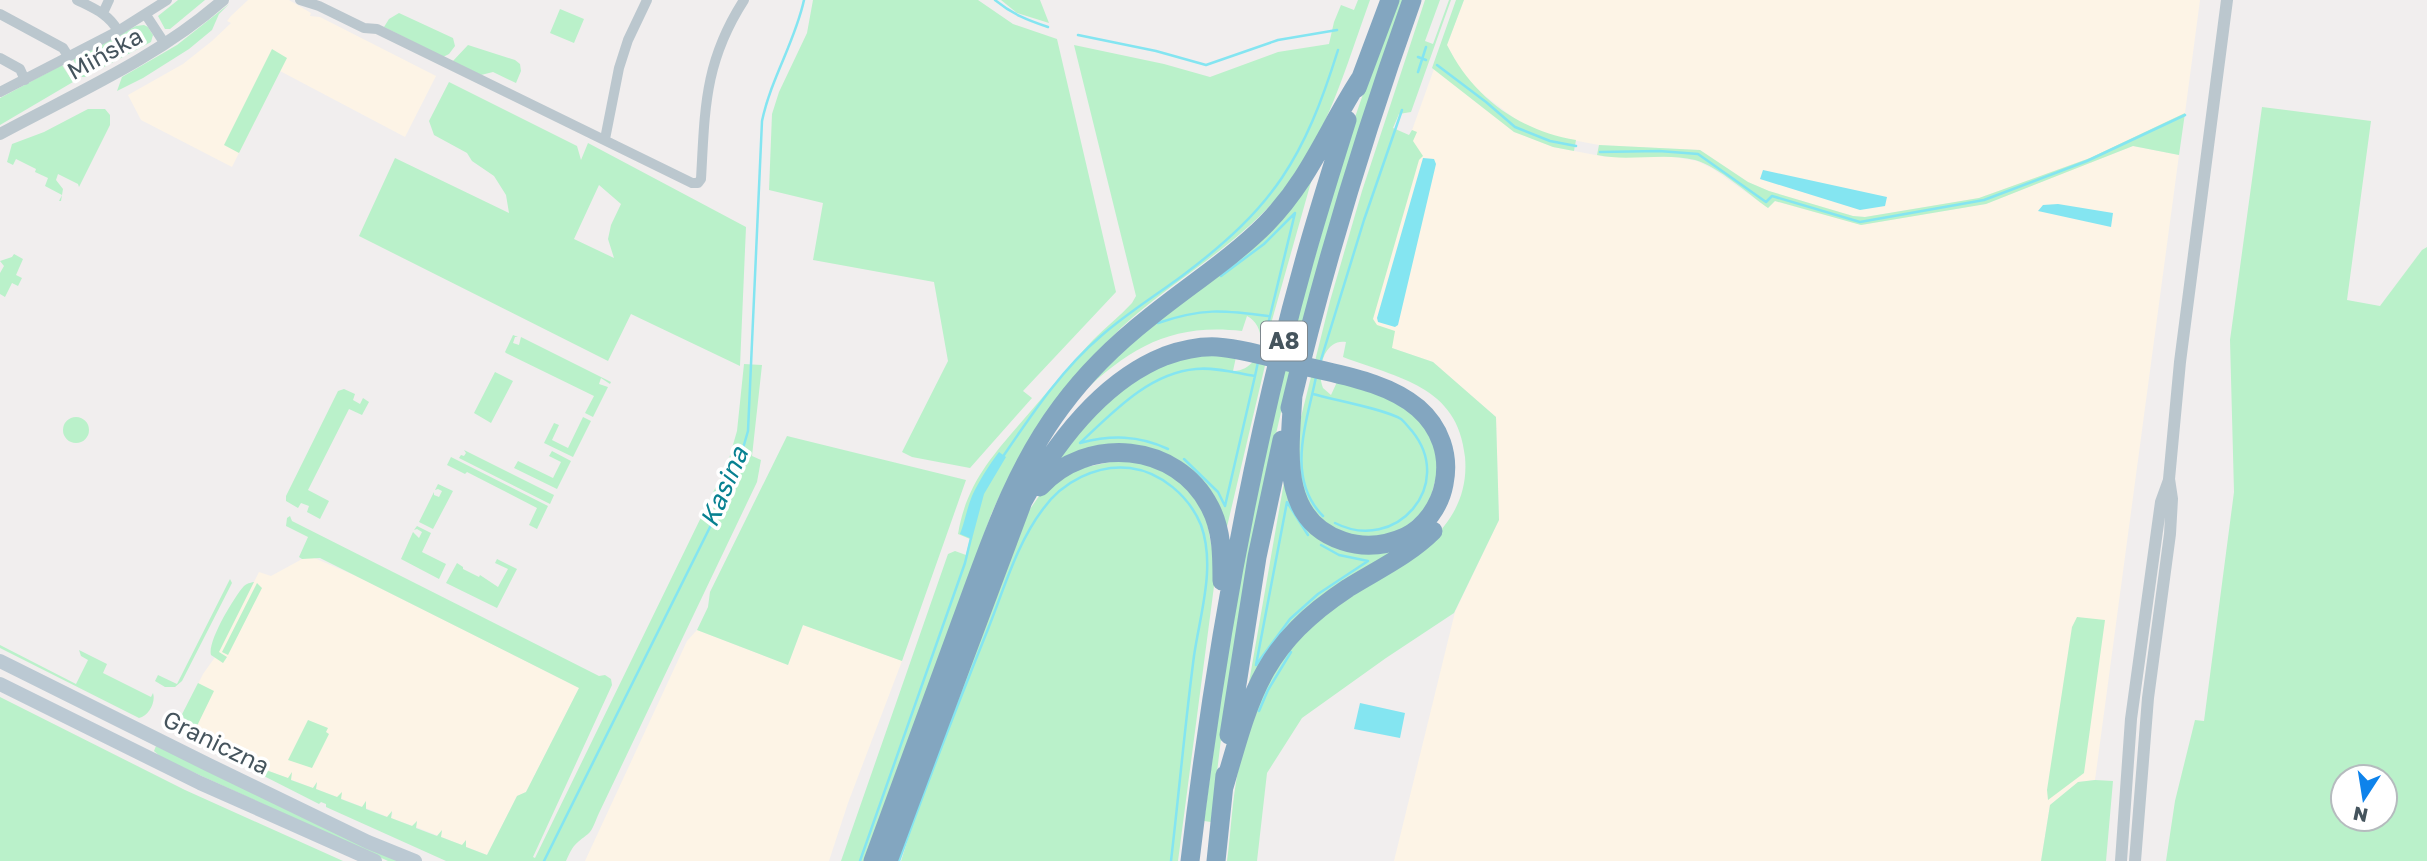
<svg xmlns="http://www.w3.org/2000/svg" width="2427" height="861" font-family="'Golos Text',sans-serif">
  <style>
    .commercial { fill: #fdf4e6 }
    .green { fill: #baf1ca; fill-rule: evenodd }
    .water { fill: #84e5f1 }
    .lines { fill: none; stroke-linecap: round; stroke-linejoin: round }
    .stream { stroke: #84e5f1; stroke-width: 2.5 }
    .minor { stroke: #bbc7ce; stroke-width: 10 }
    .tertiary { stroke: #bbc7ce; stroke-width: 12 }
    .secondary { stroke: #bbc9d3; stroke-width: 14 }
    .motorway { stroke: #83a6c0; stroke-width: 19 }
    .labels { text-anchor: middle; stroke-width: 7; stroke-linejoin: round; paint-order: stroke }
    .shield { fill: #fff; stroke: #7d878e; stroke-width: 2 }
    .shield-label { font-size: 23px; font-weight: bold; fill: #45545d }
    .street-label { font-size: 24px; fill: #45545d; stroke: #fff }
    .water-label { font-size: 26px; font-style: italic; fill: #078191; stroke: #fff }
  </style>
  <rect width="100%" height="100%" fill="#f1eeee"/>
  <path class="commercial" d="M248,0H289L311,13L310,16L320,17L436,76L405,137L280,71L232,167L141,120L128,95L183,64L212,41L231,23L227,21L231,16Z
    M1464,0H2200L2185,113L2090,158L1979,198L1865,217L1853,216L1769,191L1748,182L1700,150L1599,145L1551,136L1518,121L1475,88L1458,66L1447,45Z
    M1434,69L1514,132L1553,147L1606,157H1674L1697,161L1713,169L1768,208L1774,201L1861,225L1986,204L2133,146L2179,155L2095,780L2078,782L2050,805L2041,861H1394L1455,612L1499,520L1496,417L1433,362L1351,334L1411,133Z
    M312,557L356,576L579,688L526,792L517,796L487,855L416,827L417,821L413,826L391,818L393,812L388,817L366,808L365,802L363,807L316,789L317,782L313,788L266,770L265,763L263,769L241,760L176,728L203,674L218,653L259,572L271,576L304,558Z
    M803,625L902,661L848,803L829,861H585L687,641L697,630L788,665Z"/>
  <path class="green" d="M178,0H205L170,29H165L158,16Z
    M813,0H978L1013,24L1057,39L1116,292L1023,391L1032,398L970,468L912,457L902,452L948,361L934,282L813,260L823,203L769,190L772,114L779,92L807,33Z
    M1001,0H1040L1049,23L1017,13Z
    M1358,0H1370C1346,66 1327,137 1282,192C1240,243 1182,275 1132,318C1103,343 1082,372 1060,402C1031,441 1010,470 991,515L865,861H841L948,554L955,551L966,555L970,539L958,534C967,480 996,452 1030,412C1051,388 1071,363 1093,340C1106,327 1120,316 1132,303L1136,296L1074,45L1164,64L1210,77L1278,52L1329,44L1334,22L1341,5L1354,10Z
    M1396,0H1404L1290,373L1267,473L1221,739L1211,822L1204,821L1231,622L1282,371L1354,120Z
    M1425,0H1440L1425,41L1433,44L1449,0H1451L1411,112L1399,114L1393,128L1409,135L1412,130L1417,132L1413,141L1423,156L1419,160L1373,319L1377,325L1395,331L1392,348L1433,362L1496,417L1499,520L1454,613L1386,658L1302,718L1267,773L1257,861H1227C1231,831 1232,801 1238,771C1241,754 1248,737 1253,721C1256,709 1258,696 1263,685C1268,675 1304,630 1312,623C1368,576 1473,547 1465,457C1458,385 1397,378 1343,357L1346,342C1324,338 1316,371 1323,388L1331,395L1337,382L1382,393L1424,422L1440,463L1428,507L1400,532L1362,540L1320,522L1297,481L1299,425L1330,301L1362,191Z
    M1456,0H1464L1447,45C1473,97 1518,130 1576,140L1574,151L1553,147L1514,132L1432,68Z
    M229,4L219,14L212,30L189,49L143,78L117,91L122,77L177,45Z
    M560,9L584,19L574,43L550,33Z
    M399,13L453,38L455,46L449,54L443,57L384,27L389,19Z
    M144,25L148,27L153,35L151,42L85,77H82L73,59L136,26Z
    M468,45L515,60L520,64L521,71L516,83L493,72L481,75L452,62Z
    M272,49L287,58L239,153L224,145Z
    M62,65L73,82L0,125V98Z
    M449,82L577,146L581,160L588,143L746,227L740,366L631,314L608,361L359,236L395,158L509,213L506,195L494,176L472,161L467,153L434,135L429,121ZM599,185L621,204L611,225L608,239L614,258L574,239Z
    M2262,107L2371,121L2347,300L2380,306L2422,250L2427,247V861H2166L2175,801L2195,720L2204,721L2234,492L2230,340ZM2343,777H2385V819H2343Z
    M88,109H105L110,115V125L79,187L78,184L58,174L56,180L63,189L61,201H59L62,195L45,186L48,178L35,172L36,169L16,159L13,165L7,162L12,144L44,132Z
    M2185,113L2179,155L2133,146L1986,204L1861,225L1775,201L1768,208C1748,194 1719,167 1695,160C1663,152 1629,162 1597,155L1599,145L1700,150L1748,182L1769,191L1853,216L1865,217L1979,198L2090,158Z
    M1313,175L1267,338L1271,340L1226,531L1165,455L1054,466L1080,428L1136,378L1187,355L1236,357L1233,371C1260,372 1272,329 1247,316L1242,331C1172,323 1131,347 1082,393L1077,394Z
    M14,254L23,259L16,275L22,278L18,286L12,283L5,297L0,294V273L4,266L0,261L12,257Z
    M513,335L518,337H515L513,343L519,345L521,337L611,382L610,384L601,378L599,384L608,387L593,417L585,413L594,396L506,353L505,352Z
    M744,364L762,365L752,456L761,460L757,482L599,813C596,819 593,830 588,834C575,844 573,845 566,861H446L326,807V804L321,802L319,804L177,732L176,726L198,683L214,691L195,730L243,754L241,760L263,769L266,763V770L288,778L292,772L291,780L313,788L317,782L316,789L337,797L342,792L341,799L362,807L366,801V809L387,817L392,811L391,818L412,826L417,821L416,828L437,836L442,830L441,837L462,845L466,840V847L487,855L517,796L526,792L579,688L320,558L302,559L299,557L308,537L286,526L287,518L290,516L292,521L599,676L605,675L611,679L612,685L533,857L535,858L728,462L737,431Z
    M1343,369C1369,376 1397,382 1418,399C1479,445 1455,514 1400,552L1398,550C1357,576 1313,601 1281,638C1268,653 1258,671 1248,688L1284,482C1321,603 1475,546 1446,444C1440,424 1426,406 1407,396C1388,384 1364,378 1342,373Z
    M495,372L513,381L491,423L474,413Z
    M344,389L355,394L353,400L360,404L363,398L369,402L362,415L349,409L308,490L329,501L320,519L307,512L309,506L301,503L298,508L286,501V496L338,391Z
    M63 430a13 13 0 1 1 26 0a13 13 0 1 1-26 0Z
    M583,417L591,421L573,457L544,443L554,423L559,425L552,440L568,448Z
    M787,436L966,480L902,661L803,625L788,665L697,630L708,607L710,592Z
    M464,450L554,495L550,504L459,458L461,455L464,456L466,453Z
    M552,451L571,461L557,489L514,468L518,461L553,478L561,462L549,456Z
    M451,457L548,506L537,529L529,525L537,508L467,472L465,474L447,465Z
    M1130,458L1176,477L1205,511L1216,571L1178,861H901L941,736L1023,519L1044,489L1067,471Z
    M438,484L453,491L433,529L419,522L434,492V495L439,497L442,491L438,489L435,490Z
    M417,526L431,533L422,552L446,564L439,579L401,559L413,532L419,538L422,532L417,529L414,530Z
    M497,559L517,569L497,608L446,583L457,563L463,567V569L479,577L480,575L498,587L508,569L495,563Z
    M230,579L232,583L182,681L175,687H165L155,681L158,675L177,684Z
    M254,582L219,652L227,657L223,663L211,655C207,642 234,597 244,586C248,583 249,583 254,582Z
    M257,583L262,588L228,655L222,652Z
    M2077,617L2105,620L2084,773L2048,800L2047,790L2072,627Z
    M0,645L76,684L88,660L81,656L79,650L107,664L103,673L151,697L153,693C156,702 149,716 139,718L0,648Z
    M0,697L185,790L343,861H0Z
    M308,720L328,728L326,732L329,734L312,768L288,760Z
    M156,746L400,861H388L162,758L154,751Z
    M2095,780L2113,781L2106,861H2041L2050,805L2078,782Z"/>
  <path class="water" d="M1423,158L1434,159L1436,164L1398,325L1395,327L1378,322L1377,318Z
    M1763,170L1887,197L1885,206L1860,210L1760,179Z
    M2058,204L2113,213L2111,227L2038,211L2043,205Z
    M999,452L1006,457L984,494L972,539L960,534C965,521 967,508 972,496C979,481 989,465 999,452Z
    M1360,703L1405,713L1400,738L1354,729Z"/>
  <g class="lines">
    <path class="stream" d="M995,0C1012,14 1027,20 1048,27
      M1078,35L1156,51L1206,65L1278,40L1337,30
      M1418,57L1426,60
      M1437,65L1486,102L1515,127L1550,141L1576,146
      M1418,72L1426,47
      M1600,152L1659,151L1698,154L1766,202L1772,196L1860,222L1984,200L2087,161L2185,115
      M1221,276L1264,244L1295,213L1262,349
      M1158,323C1202,308 1222,310 1268,316
      M1320,363L1364,220L1402,110
      M1255,376L1258,362
      M1316,377C1307,422 1285,478 1323,516
      M1313,394C1334,400 1385,409 1401,419C1405,422 1408,427 1412,431C1456,485 1396,554 1335,523
      M1168,449C1138,435 1111,435 1080,443C1113,412 1149,373 1196,369C1215,367 1236,373 1255,376L1225,506L1218,492L1184,459
      M1004,455C1032,414 1062,369 1101,336C1126,314 1155,296 1182,276C1274,207 1304,159 1338,50
      M1308,535L1287,502L1256,665L1290,619L1318,594L1368,561L1339,555L1321,545
      M1259,711L1268,690L1291,652
      M544,861L719,509L739,462L748,431L762,121C771,78 795,42 804,0
      M860,861L965,563L971,538
      M899,861C927,783 957,706 988,629C1004,589 1017,543 1043,509C1062,482 1097,464 1130,468C1161,472 1189,496 1201,525C1216,567 1200,614 1194,656C1185,724 1179,793 1171,861"/>
    <path class="minor" d="M77,0C93,8 109,14 118,31
      M300,0L319,6L364,28L377,29L692,183H698L701,179C705,109 704,62 744,0
      M103,13L109,0
      M0,14L63,48L68,56
      M146,15L165,44
      M0,58L20,69L25,80
      M0,92L118,31L167,0
      M605,139L619,68L628,40L647,0"/>
    <path class="tertiary" d="M0,134C76,93 157,58 223,0
      M2121,861L2131,719L2161,502L2169,480
      M2135,861L2148,698L2170,534L2172,499L2169,479L2180,362L2227,0"/>
    <path class="secondary" d="M0,661L209,765L368,842L415,861
      M0,684L200,783L375,861"/>
    <path class="motorway" d="M1357,88L1390,0
      M1290,408C1323,269 1364,134 1412,0
      M1040,487C1087,435 1177,442 1210,507C1222,530 1222,555 1222,581
      M1229,735L1257,557L1282,440
      M1224,787C1251,693 1262,645 1348,588C1377,570 1409,555 1433,531
      M873,861C901,783 931,705 959,627C988,550 1011,474 1061,407C1086,373 1117,343 1150,317C1188,286 1231,259 1266,224C1310,179 1327,130 1360,79
      M888,861L1023,501C1055,444 1102,381 1165,356C1182,350 1199,346 1217,347C1245,349 1272,358 1300,365C1338,375 1386,381 1418,408C1440,427 1450,455 1444,484C1440,506 1425,527 1405,537C1385,546 1364,548 1343,541C1278,520 1290,448 1293,395
      M1190,861C1214,659 1249,459 1304,262C1317,215 1332,168 1347,120
      M1216,861L1225,775"/>
  </g>
  <g class="labels">
    <rect class="shield" x="1261" y="321.5" width="46" height="39" rx="5"/>
    <g class="shield-label">
      <text x="1284" y="349">A8</text>
    </g>
    <g class="street-label">
      <text transform="translate(105 54) rotate(-29)" y="8">Mińska</text>
      <text transform="translate(216 743) rotate(26)" y="8">Graniczna</text>
    </g>
    <g class="water-label">
      <text transform="translate(724 487) rotate(-67)" y="9">Kasina</text>
    </g>
  </g>
  <g transform="translate(2364 798) rotate(192)"><circle r="33" fill="#ffffff" stroke="#b5bbbe" stroke-width="2"/>
  <path d="M0-5L12 26L0 18L-12 26Z" fill="#0e83eb"/>
  <text y="-10" font-size="19" font-weight="bold" text-anchor="middle" fill="#45545d">N</text>
  </g>
</svg>
